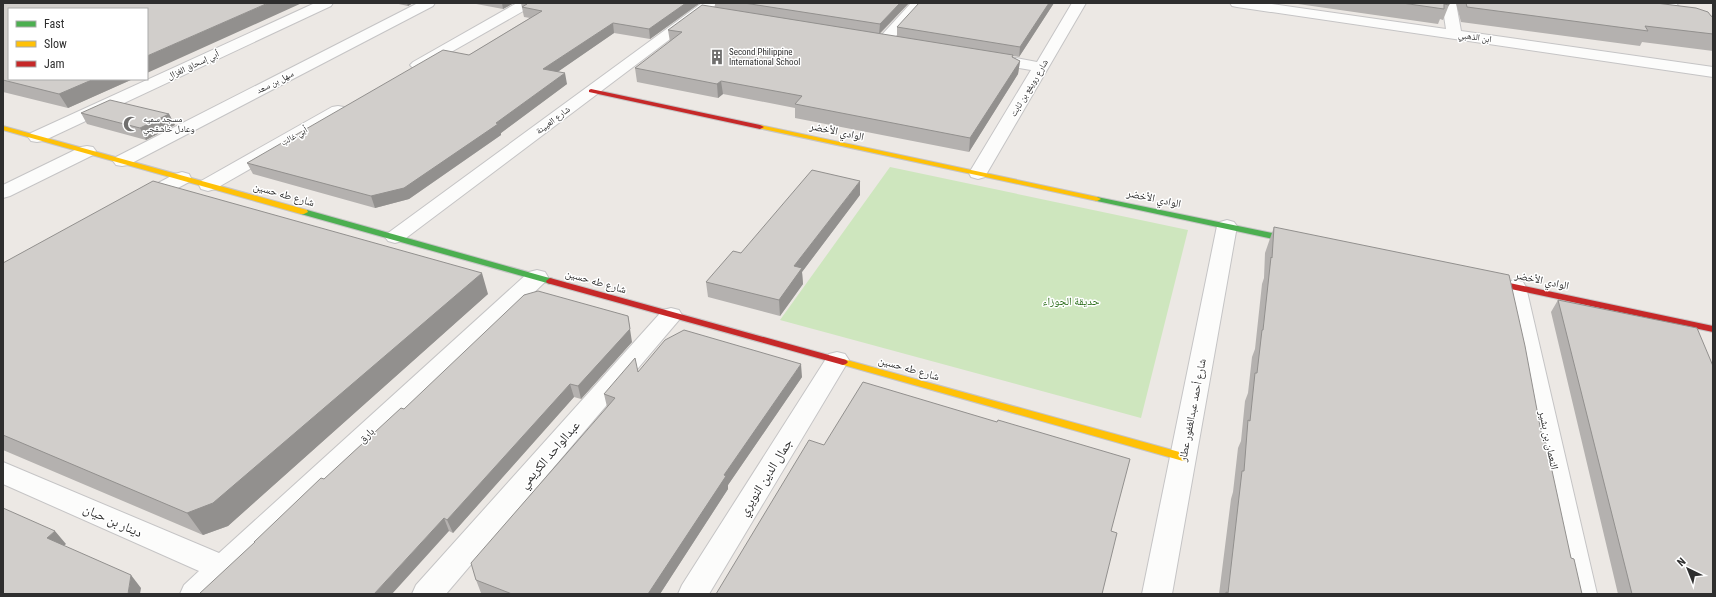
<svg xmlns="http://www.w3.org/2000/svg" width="1716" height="597" font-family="'Roboto Condensed','Noto Naskh Arabic',sans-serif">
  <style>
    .green { fill: #cee6be }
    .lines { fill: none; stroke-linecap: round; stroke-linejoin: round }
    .lane-casing { stroke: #c5c4c5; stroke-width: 2 }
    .street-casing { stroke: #c5c4c5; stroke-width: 2 }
    .fast-casing { stroke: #c5c4c5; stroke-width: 2 }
    .slow-casing { stroke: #c5c4c5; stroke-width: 2 }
    .jam-casing { stroke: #c5c4c5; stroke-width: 2 }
    .lane { fill: #fcfcfb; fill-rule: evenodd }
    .street { fill: #fcfcfb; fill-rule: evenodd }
    .fast { fill: #4caf50; fill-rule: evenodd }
    .slow { fill: #ffc107; fill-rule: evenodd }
    .jam { fill: #c62828; fill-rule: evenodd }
    .wall { fill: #b4b1af }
    .shaded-wall { fill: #92908e }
    .building { fill: #d1cecb; stroke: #92908e }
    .labels { text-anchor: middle; stroke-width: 3; stroke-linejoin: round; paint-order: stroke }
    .far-street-label { font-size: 9px; fill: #2e2e2e; stroke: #fff }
    .far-poi-label { font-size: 9px; fill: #2e2e2e; stroke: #fff; text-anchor: start }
    .street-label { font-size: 11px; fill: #2e2e2e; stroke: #fff }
    .park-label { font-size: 11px; fill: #2c6e1b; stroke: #fff }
    .near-street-label { font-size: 13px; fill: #2e2e2e; stroke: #fff }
  </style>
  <rect width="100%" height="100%" fill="#ece8e4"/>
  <path class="green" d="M890,167L1188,230L1141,418L780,320Z"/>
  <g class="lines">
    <defs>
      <path id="lane" d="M1668,3H1676L1684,13L1713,25V31L1678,17Z"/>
      <path id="street" d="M315,3H333L331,6L43,141L37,142L31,141L28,137L31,133Z
        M418,3H435L433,6L128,165L122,166L116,165L113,161L116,157Z
        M517,3H534L532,6L423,68L418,70L413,68L410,65L413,62Z
        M702,3H718L402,241L395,243L388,241L385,237L388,233Z
        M911,3H925L889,44L884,45L879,44L877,41L879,38Z
        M1072,3H1086L987,173L985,177L978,179L971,177L969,173L1031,70L989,63L984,61L981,58L984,55L989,53L1037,62Z
        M1230,3H1265L1446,29L1442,3H1456L1461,31L1713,67V77L1237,7L1232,6Z
        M338,106L344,107L346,111L344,115L215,189L208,191L201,189L199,185L201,181L332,107Z
        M87,146L93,147L96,151L93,155L10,196L3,198V185L81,147Z
        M182,172L189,174L191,178L189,182L148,204L141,206L134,204L131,200L134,196L175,174Z
        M1227,220L1234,222L1237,226L1172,594H1142L1217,226L1220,222Z
        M537,270L545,272L548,277L545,282L216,594H180L184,585L199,571L3,484V462L219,553L529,272Z
        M1515,280L1523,282L1526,287L1597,594H1567L1504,287L1507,282Z
        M671,308L679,310L682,315L679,320L446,594H412L416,585L663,310Z
        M837,352L845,354L849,360L709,594H678L682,585L829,354Z"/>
      <path id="fast" d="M1094,197H1097L1301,239L1305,242L1301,245L1097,201L1093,199Z
        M301,210H307L553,279L554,281L550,284L547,283L301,214L300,212Z"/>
      <path id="slow" d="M760,125L1097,197L1101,199L1097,201L758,128L756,127Z
        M3,126L307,210L308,212L304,214H301L3,130Z
        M843,359L1183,453L1187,454L1188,457L1187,460L1183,461L840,364L838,362L840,360Z"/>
      <path id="jam" d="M591,89L760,125L764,127L760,129L589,92V90Z
        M1481,277L1713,326V332L1478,282L1477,280L1478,278Z
        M550,278L843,359L846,360L848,362L846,364L843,365L547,283L546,281Z"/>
    </defs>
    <use href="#lane" class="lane-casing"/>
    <use href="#street" class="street-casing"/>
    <use href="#fast" class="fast-casing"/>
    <use href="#slow" class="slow-casing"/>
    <use href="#jam" class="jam-casing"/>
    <use href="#lane" class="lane"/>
    <use href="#street" class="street"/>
    <use href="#fast" class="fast"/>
    <use href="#slow" class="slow"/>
    <use href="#jam" class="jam"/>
  </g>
  <path class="wall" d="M3,3L9,79H133L68,108L3,92Z
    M394,3H413L408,6Z
    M471,3H514L503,9Z
    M521,3H700L650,39L614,33L557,72L567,84L501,133V135L409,199L375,208L253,174L247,163L469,55L530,18L524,17Z
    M715,3H909L880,34L897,37V27L1054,3L1019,57L1013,56V57L1020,61L1018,74L969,152L795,118V108L723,94L718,98L637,82L635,68L670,42L668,30L715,7Z
    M1291,3H1449V5L1443,20L1440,19L1438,24Z
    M1456,3H1656L1713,17V51L1642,42L1640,46L1461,22Z
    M81,113L169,114L175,125L146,140L87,124Z
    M860,195L802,272L803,284L780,316L708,297L706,282L741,253Z
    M1274,227L1543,442L1571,558L1582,594H1219L1231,499L1233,492L1238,448L1241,441L1245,401L1248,393L1252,357L1255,349L1262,284L1264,278L1265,253Z
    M3,263L488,294L228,526L203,535L3,450Z
    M1558,300L1713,594H1618L1551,312Z
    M632,342L581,399L574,397L453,533L449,531L255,543L254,542L404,409Z
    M638,372L802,377L728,485V489L660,594H485L481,593L476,580L607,407L604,394Z"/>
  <path class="shaded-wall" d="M268,3H302L147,73V56Z
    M407,3H413L408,6Z
    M502,3H514L503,9Z
    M686,3H700L650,39L649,29Z
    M900,3H909L879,34L880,24Z
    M1049,3H1054L1019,57L1020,47Z
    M613,23L614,33L546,80L543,69Z
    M1020,61L1018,74L969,152L970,138Z
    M565,73L567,84L501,133V135L409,199L375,208L371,196L496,123Z
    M94,79H133L68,108L59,94Z
    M721,81L723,94L718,98L717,84Z
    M169,114L175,125L146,140L140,128Z
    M860,181V195L802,272L803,284L780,316L779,300L794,266Z
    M482,273L488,294L228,526L203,535L187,513Z
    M628,316L632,342L581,399L578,386Z
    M801,364L802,377L728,485V489L660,594H648L724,475Z
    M570,384L574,397L453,533L447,520Z
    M444,518L449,531L392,594H374Z
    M55,531L66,544L58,551L47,538Z
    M131,575L141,588L140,594H128Z"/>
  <path class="building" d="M3,3H268L147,56V9H9V79H94L59,94L3,80Z
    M521,3H686L649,29L613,23L543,69L565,73L496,123L498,124L404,188L371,196L247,163L443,50L469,55L542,11L522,7L527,4Z
    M744,3H900L880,24Z
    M919,3H1049L1020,47L897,27Z
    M1402,3H1449V5L1444,4V9Z
    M1466,3H1656L1696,8L1708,12L1711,16L1713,17V34L1645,26L1648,31L1467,7Z
    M702,5L1013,55L1012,57L1020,61L970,138L795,104L802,96L721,81L717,84L635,68L682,32L668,30Z
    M110,100L169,114L140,128L81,113Z
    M812,170L860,181L794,266L802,268L779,300L706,282L733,251L741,253Z
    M153,181L482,273L213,503L187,513L3,435V263Z
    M1274,227L1509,275L1525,346L1543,442L1546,443L1571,558L1574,559L1582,594H1226V592L1228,593L1242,471H1244L1248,420L1250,421L1255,373H1257L1262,330H1263L1271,257L1272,258Z
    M538,291L628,316L630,329L578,386L570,384L447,520L444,518L374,594H199L255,542H254L321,478L324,479L401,408L404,409L524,295Z
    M1558,300L1697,328L1713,366V594H1632Z
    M684,330L801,364L724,475L726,476L648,594H512L476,580L471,563L615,398L604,394L635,358L638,372L665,340Z
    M863,382L997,422L998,420L1130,459L1111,531L1117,533L1102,594H716L809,440L824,445Z
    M3,508L55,531L47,538L131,575L128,594H3Z"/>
  <defs>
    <symbol id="building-bare" viewBox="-9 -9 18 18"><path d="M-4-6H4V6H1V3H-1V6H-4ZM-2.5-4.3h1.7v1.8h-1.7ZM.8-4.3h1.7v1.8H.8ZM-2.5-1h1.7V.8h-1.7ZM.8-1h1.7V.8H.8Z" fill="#706f6e" stroke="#fff" stroke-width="2.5" paint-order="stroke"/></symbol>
    <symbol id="mosque-bare" viewBox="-9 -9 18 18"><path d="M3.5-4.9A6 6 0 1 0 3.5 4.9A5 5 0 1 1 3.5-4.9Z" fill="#706f6e" stroke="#fff" stroke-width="2.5" paint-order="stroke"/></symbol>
  </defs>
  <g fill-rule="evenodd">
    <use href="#building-bare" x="706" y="46" width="22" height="22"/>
    <use href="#mosque-bare" x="120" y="113" width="22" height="22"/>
  </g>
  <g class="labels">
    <g class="far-street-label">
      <text transform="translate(1475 37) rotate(8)" y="3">ابن الذهبي</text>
      <text transform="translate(193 65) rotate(-25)" y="3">أبي إسحاق الغزال</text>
      <text transform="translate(275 82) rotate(-27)" y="3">سهل بن سعد</text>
      <text transform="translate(1029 88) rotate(-59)" y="3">شارع رويفع بن ثابت</text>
      <text transform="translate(553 120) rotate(-37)" y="3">شارع العيينة</text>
      <text transform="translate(294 136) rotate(-30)" y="3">أبي غالب</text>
    </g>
    <g class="far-poi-label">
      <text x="729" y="55">Second Philippine<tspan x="729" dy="10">International School</tspan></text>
      <text x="143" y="122">مسجد سميه<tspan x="143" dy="10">وعادل خاشقجي</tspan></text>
    </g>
    <g class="street-label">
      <text transform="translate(837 131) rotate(12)" y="4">الوادي الأخضر</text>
      <text transform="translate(284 194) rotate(16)" y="4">شارع طه حسين</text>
      <text transform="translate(1154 198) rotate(12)" y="4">الوادي الأخضر</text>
      <text transform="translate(1542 280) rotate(12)" y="4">الوادي الأخضر</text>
      <text transform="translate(596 281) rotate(16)" y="4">شارع طه حسين</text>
      <text transform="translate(909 368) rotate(16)" y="4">شارع طه حسين</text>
      <text transform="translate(1192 410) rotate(-79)" y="4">شارع أحمد عبدالغفور عطار</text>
      <text transform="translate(366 435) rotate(-43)" y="4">بارق</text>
      <text transform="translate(1549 440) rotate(78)" y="4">النعمان بن بشير</text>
    </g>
    <g class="park-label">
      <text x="1071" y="305">حديقة الجوزاء</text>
    </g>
    <g class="near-street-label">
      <text transform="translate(549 454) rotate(-49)" y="5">عبدالواحد الكريمي</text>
      <text transform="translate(765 477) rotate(-58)" y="5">جمال الدين النويري</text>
      <text transform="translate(113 520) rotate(24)" y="5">دينار بن حيان</text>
    </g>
  </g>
  <rect width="1716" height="597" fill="none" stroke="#2e2e2e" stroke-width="8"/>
  <rect x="8" y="8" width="140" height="72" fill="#ffffff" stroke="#ababab"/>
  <rect x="16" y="21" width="20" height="6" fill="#4caf50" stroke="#ababab"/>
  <text x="44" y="28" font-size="12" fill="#2e2e2e">Fast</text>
  <rect x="16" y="41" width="20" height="6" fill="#ffc107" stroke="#ababab"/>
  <text x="44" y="48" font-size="12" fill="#2e2e2e">Slow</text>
  <rect x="16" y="61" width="20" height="6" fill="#c62828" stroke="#ababab"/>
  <text x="44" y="68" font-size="12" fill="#2e2e2e">Jam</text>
  <g transform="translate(1688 569) rotate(317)" stroke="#ffffff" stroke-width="3" paint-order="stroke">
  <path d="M0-3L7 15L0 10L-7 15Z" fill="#2e2e2e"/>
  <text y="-6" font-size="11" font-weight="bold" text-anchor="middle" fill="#2e2e2e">N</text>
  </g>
</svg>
